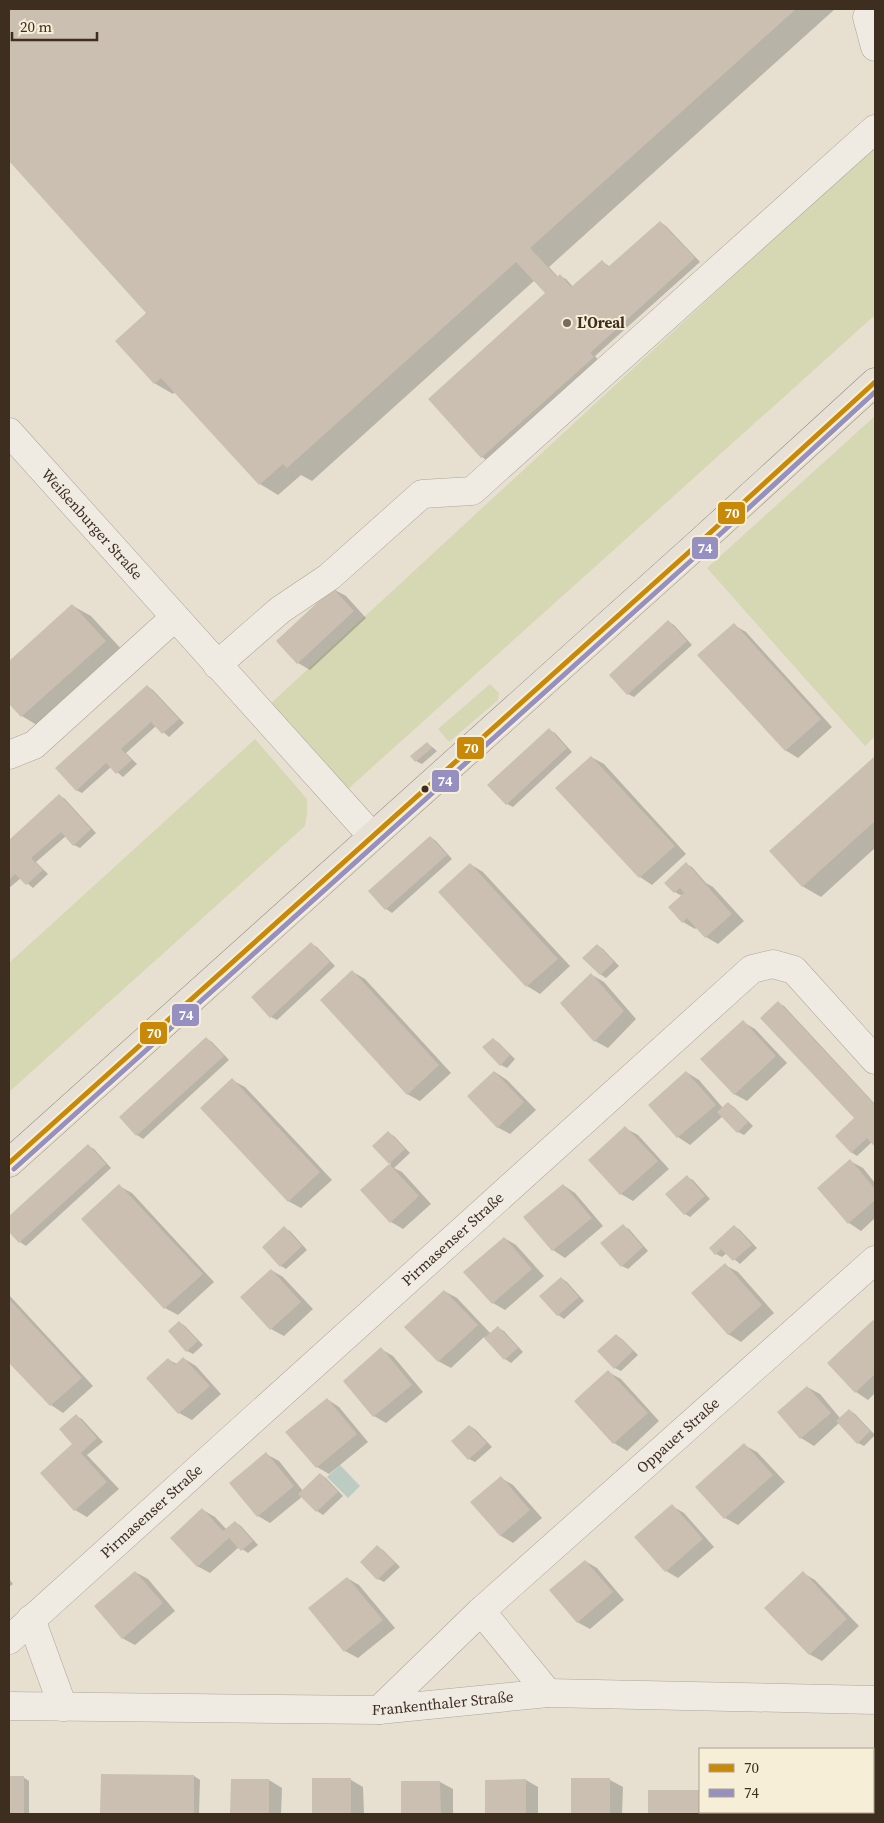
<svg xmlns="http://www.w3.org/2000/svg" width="884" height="1823" font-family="'Source Serif 4',serif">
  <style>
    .green { fill: #d6d7b3 }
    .water { fill: #bcccc2 }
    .shadow { fill: #0003 }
    .building { fill: #cbbfb2 }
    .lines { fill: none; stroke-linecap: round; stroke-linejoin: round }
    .minor-casing { stroke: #ada599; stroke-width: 29 }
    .major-casing { stroke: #928b80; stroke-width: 29 }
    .minor { stroke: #efebe3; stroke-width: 28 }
    .major { stroke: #e6e1d4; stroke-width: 28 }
    .bus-1-casing { stroke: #f7eed8; stroke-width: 9 }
    .bus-2-casing { stroke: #f7eed8; stroke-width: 9 }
    .bus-1 { stroke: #c88808; stroke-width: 5 }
    .bus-2 { stroke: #9690c1; stroke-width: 5 }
    .poi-dot { fill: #786c5e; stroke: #f7eed8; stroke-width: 2 }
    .bus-dot { fill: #3d2e20; stroke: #f7eed8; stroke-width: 2 }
    .labels { text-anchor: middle; stroke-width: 4; stroke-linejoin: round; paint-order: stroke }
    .poi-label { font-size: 15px; font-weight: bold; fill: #3d2e20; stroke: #f7eed8; text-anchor: start }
    .street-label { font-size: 15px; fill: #3d2e20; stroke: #f7eed8 }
    .line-badge { stroke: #f7eed8; stroke-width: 2 }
    .badge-label { font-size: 14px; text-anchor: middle; font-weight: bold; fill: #fff }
  </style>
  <rect width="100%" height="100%" fill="#e7e0d1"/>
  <path class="green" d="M875,145V315L348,789L269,705Z
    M875,416V736L865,746L707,568Z
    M490,684L499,693L498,700L449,742L438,729Z
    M255,739L307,799V814L305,826L9,1092V963Z"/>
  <path class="water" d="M340,1465L360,1486L348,1498L327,1477Z"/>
  <path class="shadow" d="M9,9H835L549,267L559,278L560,276L566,279L573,287L602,261L610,267L660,222L666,226L700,262L595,356L599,361L488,461L482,457L429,399L546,293L535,280L312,481L301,475L278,495L260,484L175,392L173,394L154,383L151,317L9,159Z
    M333,589L346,596L366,618L310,670L298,663Z
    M73,606L91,616L124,652L40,727L22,716L9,702V663Z
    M669,622L674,625L692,645L634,697L628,694Z
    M734,625L746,632L832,727L798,758L785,750Z
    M147,686L153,690L184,723L169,737L156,726L126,753L137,764L123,777L111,767L82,793L76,790Z
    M549,730L555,733L572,752L513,807L507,804Z
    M427,743L437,751L422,764L416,761Z
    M591,757L604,764L686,854L652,885L640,877L557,788Z
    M875,757V848L821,897L802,886L771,851Z
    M59,795L65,799L96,833L80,848L74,845L66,836L36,862L48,874L33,888L21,878L9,888V841Z
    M430,837L436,841L452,859L392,913L386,909L370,891Z
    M470,864L483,872L570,966L540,994L527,986L440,892Z
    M686,864L692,867L706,883L713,887L744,921L718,944L706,937L697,927L695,929L683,922L682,896L675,892Z
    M311,944L317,947L335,966L277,1020L271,1017Z
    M597,945L603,949L619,966L606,978L600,974Z
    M353,972L365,979L451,1073L420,1101L407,1094Z
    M592,975L604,982L636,1019L608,1048L595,1041L561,1004Z
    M778,1003L784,1006L875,1104V1145L872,1142L857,1156L851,1152L855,1118Z
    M743,1022L755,1029L787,1063L747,1101L734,1094Z
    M207,1039L212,1042L229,1060L143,1139L137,1135L121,1117Z
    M493,1039L499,1043L515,1059L507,1068L501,1065Z
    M495,1072L507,1080L536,1110L510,1134L497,1127Z
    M686,1072L699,1080L723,1108L728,1103L734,1107L753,1126L744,1135L738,1132L723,1116L690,1145L678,1137L650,1105Z
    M232,1080L245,1087L332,1180L301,1208L288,1201Z
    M625,1128L638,1135L669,1169L633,1201L621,1194L590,1160Z
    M388,1133L394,1136L410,1153L394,1168L402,1172L431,1204L403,1229L391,1222L362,1190L391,1164L374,1146Z
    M88,1146L94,1149L111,1168L26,1246L20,1242L9,1230V1218Z
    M850,1161L863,1168L875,1183V1218L861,1231L849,1223L818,1188Z
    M687,1177L693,1180L710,1199L690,1217L685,1214Z
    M563,1185L575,1193L603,1226L565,1258L553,1250L525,1217Z
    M119,1186L132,1193L214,1282L178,1315L165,1308Z
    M623,1226L629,1229L648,1251L628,1269L622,1266Z
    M734,1226L740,1230L757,1248L740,1264L727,1253L722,1257L716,1254Z
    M284,1228L290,1231L307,1250L286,1269L281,1266Z
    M504,1238L516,1245L544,1276L505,1310L493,1303Z
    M725,1265L738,1272L774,1313L741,1342L728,1334Z
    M271,1270L283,1277L313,1309L284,1336L271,1329L242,1297Z
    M561,1278L567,1282L584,1301L564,1319L558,1315Z
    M444,1291L457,1298L491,1334L498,1328L504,1331L523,1352L511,1363L505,1359L484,1337L451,1368L438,1361Z
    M9,1295L93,1386L63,1413L51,1405L9,1360Z
    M873,1321L875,1323V1393L868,1400L856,1392L828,1363Z
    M179,1322L185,1326L203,1345L193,1354L187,1351L170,1331Z
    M616,1335L622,1339L638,1355L621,1371L615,1368Z
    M381,1349L393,1356L423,1392L386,1423L374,1416Z
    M183,1358L196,1366L221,1394L192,1420L179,1413L147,1378L169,1360L177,1364Z
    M608,1372L621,1379L659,1421L627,1451L614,1443L576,1401Z
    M807,1387L820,1394L840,1418L849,1410L855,1414L875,1435L864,1446L858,1443L839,1423L814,1446L801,1438L778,1412Z
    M327,1399L339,1407L368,1442L329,1474L317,1467Z
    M76,1416L82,1419L103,1442L87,1455L119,1489L87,1517L75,1510L42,1474L73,1446Z
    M470,1426L476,1430L492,1447L475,1462L469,1459Z
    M744,1445L757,1452L785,1482L738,1525L725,1518Z
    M266,1454L279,1461L303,1491L320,1474L326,1478L343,1496L323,1515L317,1511L303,1496L270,1523L258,1516Z
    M501,1478L513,1485L542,1518L513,1543L501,1536Z
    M672,1506L684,1513L714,1547L678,1578L666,1571Z
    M203,1510L215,1517L227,1530L235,1522L241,1526L258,1545L248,1553L239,1547L210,1573L197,1566Z
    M377,1546L383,1550L400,1567L384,1582L378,1579Z
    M585,1561L597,1568L624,1600L590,1629L577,1622Z
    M135,1572L148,1579L175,1611L135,1645L122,1638Z
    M803,1573L815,1580L859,1626L822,1661L809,1654Z
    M347,1578L359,1585L395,1628L358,1658L345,1651Z
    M9,1579L13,1584L9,1587Z
    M102,1775L194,1776L200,1780L199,1814H101Z
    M9,1777H23L29,1781V1814H9Z
    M572,1779L610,1780L623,1787L622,1814H572Z
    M232,1780H269L282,1788L281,1814H232Z
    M313,1780H351L363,1787L364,1814H313Z
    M526,1780L538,1787V1814H487L486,1781Z
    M402,1782H440L453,1789V1814H402Z
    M649,1791H700V1812H713V1814H649Z
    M733,1812H807V1814H733Z
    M818,1812H865V1813L818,1814Z"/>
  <path class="building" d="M9,9H796L530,248L557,277L560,274L571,287L602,260L608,267L660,221L695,258L590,353L594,357L481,458L428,399L545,293L516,262L287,468L283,464L259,485L161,378L154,384L115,341L146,313L9,161Z
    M333,588L354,611L297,664L276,641Z
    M72,604L106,641L21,717L9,704V661Z
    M668,620L687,641L627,695L609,675Z
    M734,623L821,719L785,751L697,655Z
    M147,685L179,719L162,734L151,722L121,749L132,760L116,774L106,763L76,791L55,768Z
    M549,728L567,748L506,805L487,785Z
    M427,742L432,748L415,762L410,756Z
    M591,756L675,846L639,878L555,788Z
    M875,756V821L802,887L769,851Z
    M59,794L91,829L73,846L61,832L31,858L43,870L26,885L15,874L9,880V840Z
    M430,836L447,855L385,910L368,891Z
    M686,862L732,914L705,938L687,918L682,923L668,907L684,893L680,888L674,893L664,883Z
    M470,863L558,959L526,987L438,892Z
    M311,942L330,962L270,1018L251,997Z
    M597,944L614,962L600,975L582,958Z
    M352,970L439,1065L407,1095L320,1000Z
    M591,973L624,1011L594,1042L560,1003Z
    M778,1001L875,1105V1147L867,1138L851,1153L835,1136L854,1118L760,1018Z
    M743,1020L776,1056L734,1095L700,1059Z
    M206,1037L224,1056L136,1136L119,1117Z
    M493,1038L510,1055L500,1066L482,1047Z
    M494,1071L524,1102L497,1128L467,1096Z
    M686,1071L716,1105L677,1138L648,1105Z
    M232,1078L320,1172L288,1202L200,1108Z
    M728,1102L748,1122L737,1133L717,1112Z
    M625,1126L658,1161L620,1195L588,1160Z
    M388,1131L405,1149L389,1164L372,1146Z
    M88,1144L106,1164L19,1243L9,1232V1216Z
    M850,1159L875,1189V1200L848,1224L817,1188Z
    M389,1164L419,1196L390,1223L360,1190Z
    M687,1175L705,1196L684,1215L665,1194Z
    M119,1184L203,1274L164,1309L81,1219Z
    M563,1184L592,1218L552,1251L523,1217Z
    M623,1224L643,1247L621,1267L600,1243Z
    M734,1225L752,1245L733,1261L721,1249L715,1255L709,1248Z
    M284,1226L302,1246L280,1267L262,1247Z
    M504,1237L532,1269L492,1304L463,1272Z
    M725,1263L762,1305L728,1335L691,1293Z
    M271,1269L301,1302L270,1330L240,1297Z
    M561,1277L579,1297L557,1316L539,1296Z
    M444,1290L478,1325L438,1362L404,1327Z
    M9,1299L82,1378L50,1406L9,1363Z
    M873,1320L875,1322V1374L855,1393L827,1363Z
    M179,1321L198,1341L186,1352L168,1331Z
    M498,1326L518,1348L504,1360L484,1338Z
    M616,1334L633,1351L614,1369L597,1351Z
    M381,1347L412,1385L373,1417L343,1381Z
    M183,1357L210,1386L178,1414L146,1378L168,1358L175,1365Z
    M608,1370L648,1413L613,1444L574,1401Z
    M807,1386L831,1413L800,1439L777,1412Z
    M327,1398L357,1434L316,1468L285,1432Z
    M849,1409L870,1431L857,1444L836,1421Z
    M76,1414L97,1438L81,1453L107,1482L74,1511L40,1473L72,1444L59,1429Z
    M469,1425L487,1443L468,1460L451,1441Z
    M744,1443L773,1475L724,1519L695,1487Z
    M266,1452L294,1486L257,1517L229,1483Z
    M320,1473L338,1492L316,1512L298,1494Z
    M501,1476L530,1510L500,1536L470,1502Z
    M672,1504L703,1539L665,1572L634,1537Z
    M202,1508L223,1531L235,1521L253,1541L241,1551L229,1538L197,1567L170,1538Z
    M377,1545L395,1563L377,1580L360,1562Z
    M585,1560L613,1592L577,1623L549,1590Z
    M135,1571L163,1603L122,1639L94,1606Z
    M803,1571L847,1619L809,1655L764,1608Z
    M347,1577L383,1620L344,1652L308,1608Z
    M101,1774L194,1775V1814H100Z
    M9,1776H24V1814H9Z
    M312,1778H351V1814H312Z
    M571,1778H610V1814H571Z
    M231,1779H269V1814H230Z
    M526,1779V1814H485V1780Z
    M401,1781H440L441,1814H401Z
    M648,1790H700V1812H707V1814H648Z
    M731,1812H802V1814H731Z
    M817,1812H842V1814H817Z"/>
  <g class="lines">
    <defs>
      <g id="minor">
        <path d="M867,17L875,47"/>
        <path id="s1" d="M9,432L372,836"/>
        <path d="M217,665L280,610L329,577L422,494L472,491L875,129"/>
        <path d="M9,755L34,745L174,618"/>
        <path d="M481,1611L548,1693"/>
        <path d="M31,1619L63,1707"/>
        <path id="s2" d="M9,1640L752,969L773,964L794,970L875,1060"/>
        <path id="s3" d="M9,1706L379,1710L548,1693L875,1700"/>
        <path id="s4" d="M379,1710L481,1611L875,1260"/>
      </g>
      <path id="major" d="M9,1163L699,543L875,382"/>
    </defs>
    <use href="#minor" class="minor-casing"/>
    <use href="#major" class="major-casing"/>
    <use href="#minor" class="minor"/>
    <use href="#major" class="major"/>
    <defs>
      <path id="bus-1" d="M9,1163L699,543L875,382"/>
      <path id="bus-2" d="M14,1169L704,549L875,392"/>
    </defs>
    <use href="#bus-1" class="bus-1-casing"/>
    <use href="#bus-2" class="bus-2-casing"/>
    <use href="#bus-1" class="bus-1"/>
    <use href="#bus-2" class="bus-2"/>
  </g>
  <circle class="poi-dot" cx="567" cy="323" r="5"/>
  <circle class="bus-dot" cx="425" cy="789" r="4.5"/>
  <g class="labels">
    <g class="poi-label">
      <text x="577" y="328">L'Oreal</text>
    </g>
    <g class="street-label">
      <text dy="5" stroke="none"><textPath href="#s1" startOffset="124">Weißenburger Straße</textPath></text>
      <text dy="5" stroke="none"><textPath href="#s2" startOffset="598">Pirmasenser Straße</textPath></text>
      <text dy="5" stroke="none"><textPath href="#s4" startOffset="406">Oppauer Straße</textPath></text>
      <text dy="5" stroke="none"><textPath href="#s2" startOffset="192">Pirmasenser Straße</textPath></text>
      <text dy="5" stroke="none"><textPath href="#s3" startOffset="434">Frankenthaler Straße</textPath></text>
    </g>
  </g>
  <g class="line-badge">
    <rect x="717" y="501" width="29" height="24" rx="5" fill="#c88808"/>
    <rect x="691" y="536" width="28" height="24" rx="5" fill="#9690c1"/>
    <rect x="456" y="736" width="29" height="24" rx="5" fill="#c88808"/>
    <rect x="431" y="769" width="29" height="24" rx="5" fill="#9690c1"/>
    <rect x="171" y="1003" width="29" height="24" rx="5" fill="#9690c1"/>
    <rect x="139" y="1021" width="29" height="24" rx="5" fill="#c88808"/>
  </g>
  <g class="badge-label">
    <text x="732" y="518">70</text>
    <text x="705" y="553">74</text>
    <text x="471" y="753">70</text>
    <text x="445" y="786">74</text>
    <text x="186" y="1020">74</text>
    <text x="154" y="1038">70</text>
  </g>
  <rect width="884" height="1823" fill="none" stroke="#3d2e20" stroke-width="20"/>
  <rect x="699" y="1748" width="175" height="65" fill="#f7eed8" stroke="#ada18e"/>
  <rect x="709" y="1764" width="25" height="8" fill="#c88808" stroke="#ada18e"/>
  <text x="744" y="1773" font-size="15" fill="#3d2e20">70</text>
  <rect x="709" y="1789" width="25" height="8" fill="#9690c1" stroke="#ada18e"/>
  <text x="744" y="1798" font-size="15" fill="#3d2e20">74</text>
  <path d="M12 32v8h85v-8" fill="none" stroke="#3d2e20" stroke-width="2.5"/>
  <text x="20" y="32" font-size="15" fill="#3d2e20" stroke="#f7eed8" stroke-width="4" paint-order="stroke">20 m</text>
</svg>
